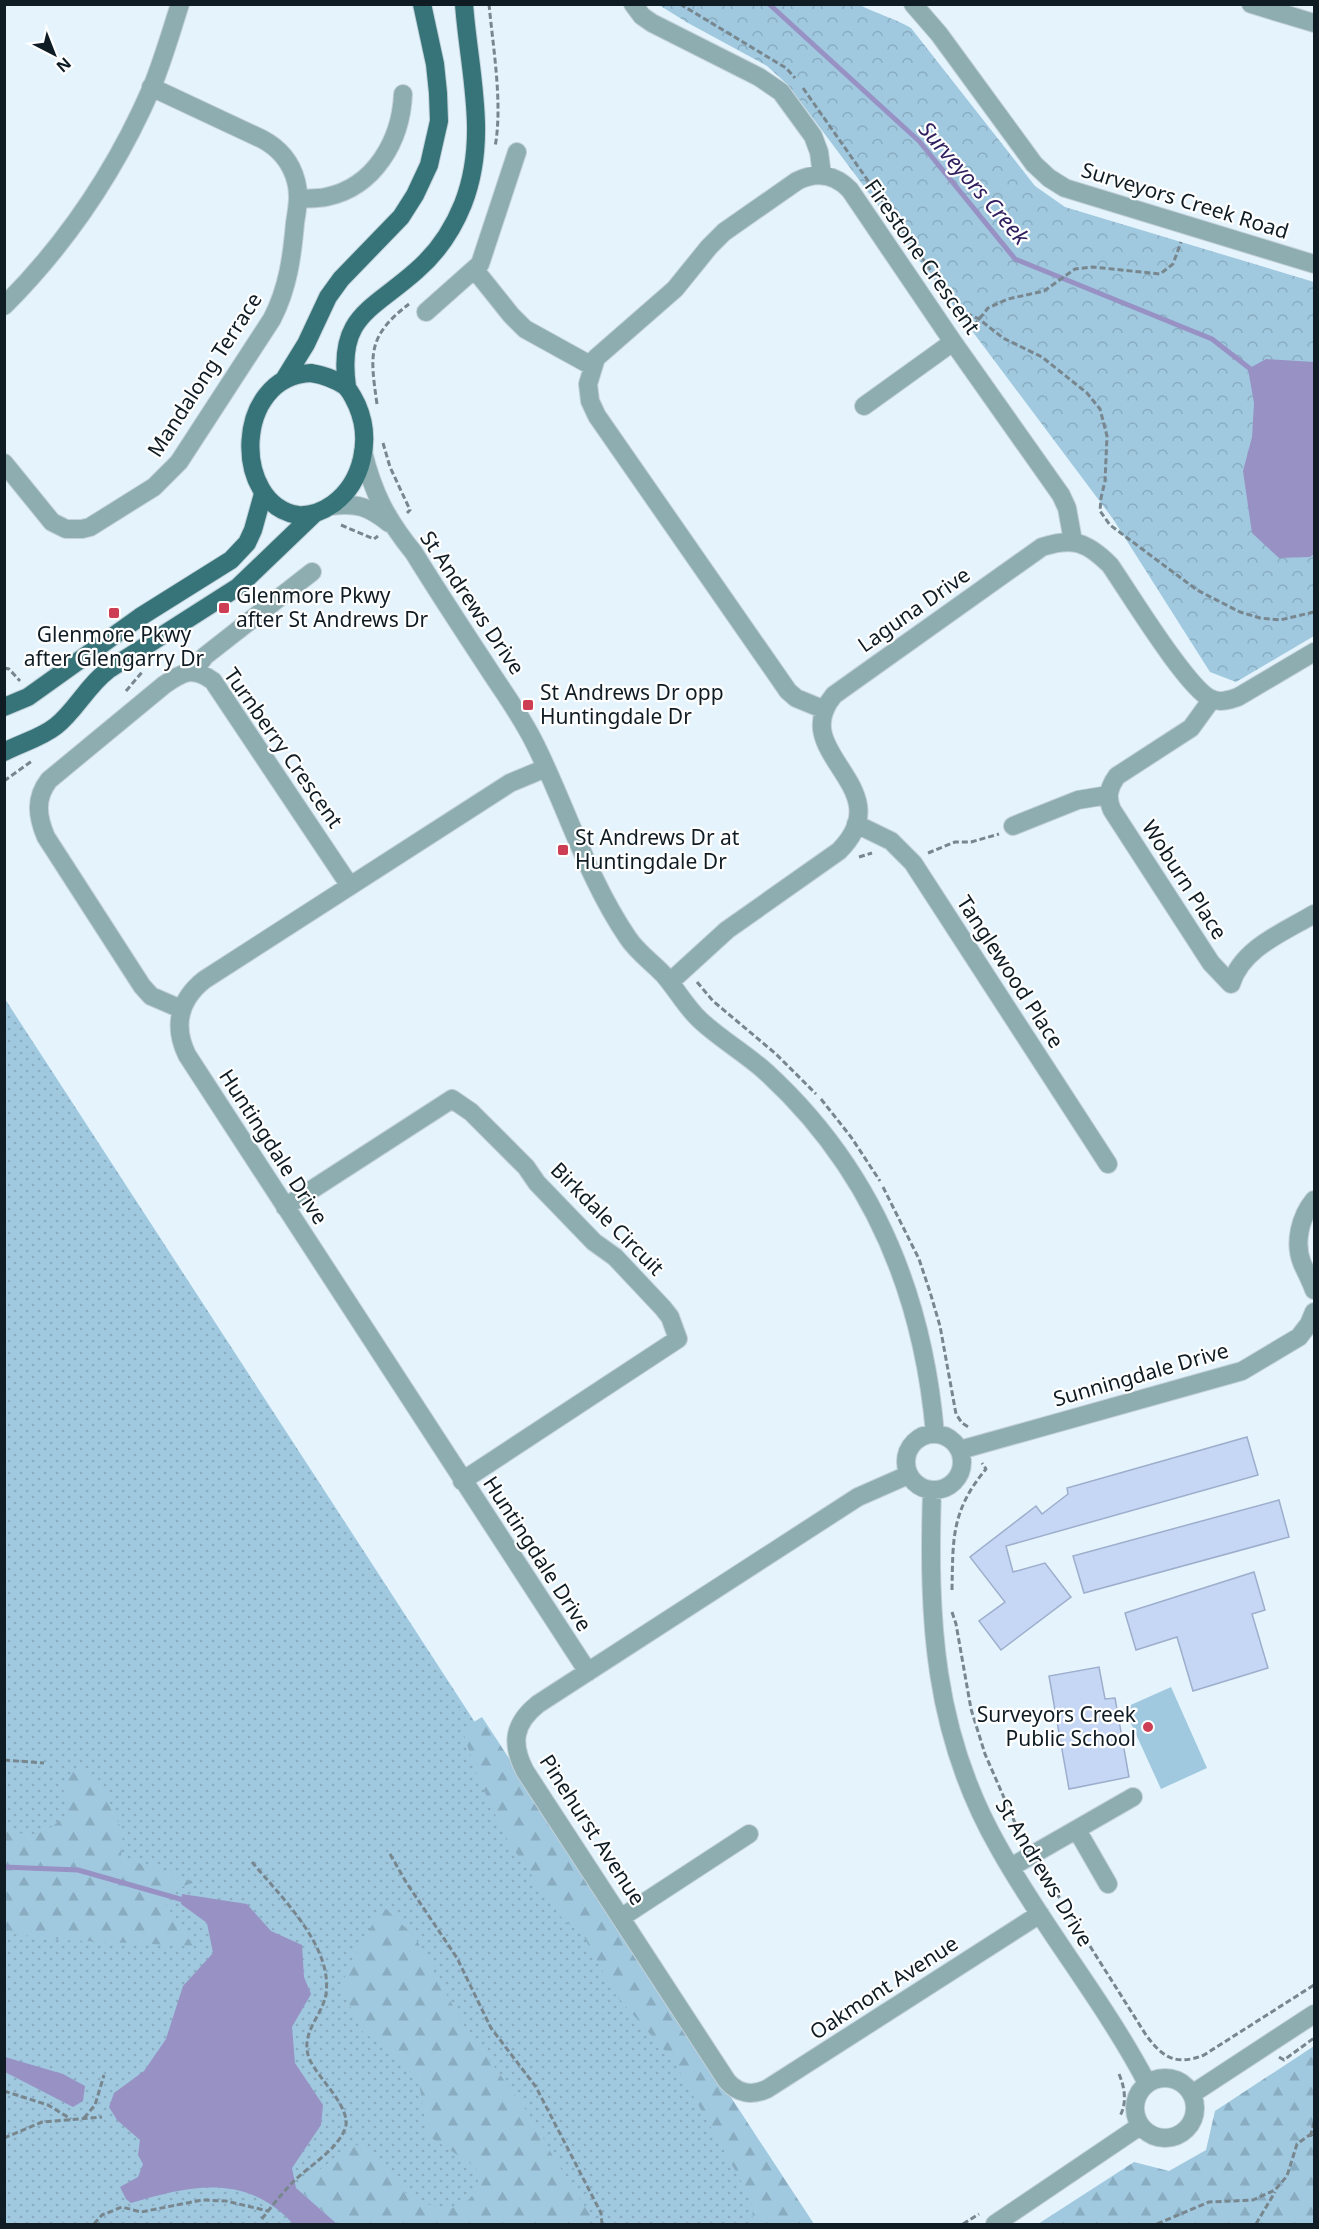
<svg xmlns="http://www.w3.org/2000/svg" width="1319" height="2229" font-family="'Noto Sans',sans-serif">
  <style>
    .grass { fill: url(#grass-dots) }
    .forest { fill: url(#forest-firs) }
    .park { fill: url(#park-crowns) }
    .pitch { fill: #a0c9e0 }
    .water { fill: #9891c4 }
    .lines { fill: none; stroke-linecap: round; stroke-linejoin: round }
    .stream { stroke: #9891c4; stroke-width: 5 }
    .building { fill: #c6d7f5; stroke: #9daecc; stroke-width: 1.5 }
    .minor-casing { stroke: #c3d1d9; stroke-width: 20 }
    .major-casing { stroke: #c3d1d9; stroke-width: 20 }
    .path { stroke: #78868e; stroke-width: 3; stroke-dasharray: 6 3; stroke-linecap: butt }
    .minor { stroke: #8eadb0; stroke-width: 18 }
    .major { stroke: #36747a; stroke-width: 18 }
    .poi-dot { fill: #cd3d53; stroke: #fff; stroke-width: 2 }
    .labels { text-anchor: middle; stroke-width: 4.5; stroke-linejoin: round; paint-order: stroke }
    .street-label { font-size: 21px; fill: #0f1c24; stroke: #fff }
    .poi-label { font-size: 21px; fill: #0f1c24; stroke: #fff; text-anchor: start }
    .water-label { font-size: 22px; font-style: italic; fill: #30205f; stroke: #fff }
  </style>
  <defs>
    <pattern id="grass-dots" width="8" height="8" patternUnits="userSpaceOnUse" patternTransform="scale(1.5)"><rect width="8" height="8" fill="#a0c9e0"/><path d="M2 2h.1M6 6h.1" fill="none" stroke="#89acc0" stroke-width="1.8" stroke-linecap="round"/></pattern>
    <pattern id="forest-firs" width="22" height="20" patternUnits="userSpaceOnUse" patternTransform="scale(1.5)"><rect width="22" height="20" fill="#a0c9e0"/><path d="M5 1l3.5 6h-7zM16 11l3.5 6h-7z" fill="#89acc0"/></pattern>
    <pattern id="park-crowns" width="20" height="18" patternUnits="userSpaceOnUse" patternTransform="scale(1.5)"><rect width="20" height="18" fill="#a0c9e0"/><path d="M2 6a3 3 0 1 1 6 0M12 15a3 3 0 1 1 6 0" fill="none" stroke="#89acc0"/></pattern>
  </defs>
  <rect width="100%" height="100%" fill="#e5f4fc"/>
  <path class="grass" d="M5,999L801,2224H5Z"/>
  <path class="forest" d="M482,1717L814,2224H752L753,2207L740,2179L673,2060L615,1994L584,1937L560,1916L506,1838L477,1775L462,1729Z
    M79,1765L101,1782L123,1833L121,1857L195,1882L176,1889L163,1900L193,1946L64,1940L5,1933V1830C37,1838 45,1835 69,1812L62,1784Z
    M383,1906L415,1937L463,2024L534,2121L551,2153L590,2215L587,2224H337L296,2187L349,2148L363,2143L408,2196L444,2211L465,2203L479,2189L476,2167L427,2135L418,2075L361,2030L341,1986L352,1960Z
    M1314,2046V2224H1038L1134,2162L1169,2171L1206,2150L1215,2111Z"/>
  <path class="park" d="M659,5H860C877,14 894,18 911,28L1035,186L1065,207L1314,282V636L1236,682L1210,672L1113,519L788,85L767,66L688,23Z"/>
  <path class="pitch" d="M1171,1687L1207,1768L1161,1789L1124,1708Z"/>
  <path class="water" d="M1266,359L1314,362V554L1310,557L1279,558L1252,533L1243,471L1252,437L1254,403L1248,369Z
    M182,1894L247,1904L271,1931L302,1945L304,1977L311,1994L292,2027L295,2063L323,2105L321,2125L292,2168L296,2188L337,2224H293C247,2173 191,2185 131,2203L126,2199L120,2187L138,2177L143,2164L138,2155L140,2140L117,2120L109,2107L114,2093L144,2071L166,2039L183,1986L213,1953L207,1923L181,1904Z
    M5,2057L63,2074L85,2086L83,2101L73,2107L5,2072Z"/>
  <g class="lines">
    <path class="stream" d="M769,4L919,141L1015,259L1212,339L1253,371
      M4,1867L78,1870L187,1901"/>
  </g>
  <path class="building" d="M1247,1437L1258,1475L1006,1546L1013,1572L1045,1563L1071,1597L1001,1650L979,1621L1005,1602L970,1557L1036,1506L1042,1514L1068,1494L1067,1488Z
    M1279,1500L1289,1537L1084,1593L1073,1556Z
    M1254,1572L1265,1610L1252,1614L1268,1668L1193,1691L1177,1637L1136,1650L1125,1613Z
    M1099,1667L1105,1699L1115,1698L1129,1777L1069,1789L1049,1676Z"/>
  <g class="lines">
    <defs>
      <path id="minor" d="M633,4L642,16L652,23L759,77L781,92L813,136L819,152L822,175
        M913,4L939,34L1034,164L1049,178L1065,188L1314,264
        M1251,4L1314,23
        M298,199C307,198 317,199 326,197C375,187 401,140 403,94
        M475,270L511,315L525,329L592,366
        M4,306C67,243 117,168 152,87C163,60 171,32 180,4
        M426,312L480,264L517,152
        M864,406L953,342
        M363,452C373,493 387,520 414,553C438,592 463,630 488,668C504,693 522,717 535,744C567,808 587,878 628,938C638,953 652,962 664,975C677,990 686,1007 700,1020C720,1039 745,1053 766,1072C872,1169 923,1292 935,1434
        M4,463L52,522L66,529H82L90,527L154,487L179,462L272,319C288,288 292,257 295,223C297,210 300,195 296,181C291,162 279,148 262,139L151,87
        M331,506C357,503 368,506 389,523
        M193,672L205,656L312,572
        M1212,699L1191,728L1117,776C1109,787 1106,797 1112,810L1211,963L1231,984C1242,948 1284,932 1314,914
        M825,710L796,698L788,691L597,416L590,401L588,384L596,358L675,289L709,247L724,232L797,181C817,171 835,174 850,190L953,342L1061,495L1067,508L1073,541
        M546,768L510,783L204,980C179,1000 173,1026 187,1055L588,1672
        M856,824L891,841L913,863L1108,1164
        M1013,826L1078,800L1108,795
        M670,982L727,930L839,851C903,787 785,753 834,695L1042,547C1073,537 1087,542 1110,565C1128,591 1187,688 1211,699C1220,703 1229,700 1238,697L1314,652
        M181,1009L151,996L142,986L46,837C37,816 35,798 49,780L164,685C183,672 193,666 213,681L350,886
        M1314,1200C1300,1217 1294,1243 1302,1263C1306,1272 1311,1281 1314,1290
        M285,1207L452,1099L471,1112L526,1167L537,1183L594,1242L615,1257L663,1308L670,1317L678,1339L462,1481
        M906 1462a28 28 0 1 1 56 0a28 28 0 1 1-56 0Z
        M960,1450L1242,1371L1299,1337L1309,1324L1314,1312
        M908,1475L858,1497L538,1704C513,1724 511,1744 525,1771L727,2081C738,2094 752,2096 767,2089L1040,1914
        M932,1491C928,1620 933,1733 999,1848C1044,1929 1104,2001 1147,2083
        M1077,1830L1108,1884
        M1011,1867L1133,1797
        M622,1917L749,1834
        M1135 2108a30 30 0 1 1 60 0a30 30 0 1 1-60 0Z
        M1192,2094L1314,2014
        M995,2224L1140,2126"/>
      <path id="major" d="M311,373C323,375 335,379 345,386C350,390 354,399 357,405C372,439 363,482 333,504C323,511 311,516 298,515C232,505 233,376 311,373Z
        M285,378L306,344L328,297L341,279L401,217L415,195L429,165L439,121L438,93L435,64L422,4
        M347,387C337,316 371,311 416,271C437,253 453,229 463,204C489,138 469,72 464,4
        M4,707L28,697L140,617L231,560L247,543L253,530L263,494
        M4,752C21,743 41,738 56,726C76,710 87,686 108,670L238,587L314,514"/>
    </defs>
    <use href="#minor" class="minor-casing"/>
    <use href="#major" class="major-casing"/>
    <path class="path" d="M489,4C493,48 503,104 495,147
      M680,4L786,68L795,78
      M803,88L946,292L964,312L979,319L1003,338L1042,357L1087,393L1100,409L1107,436L1105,481L1101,498L1100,511L1110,525L1197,590L1240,612L1260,618L1280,620L1314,612
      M967,331L973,327L988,308L1008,299L1044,291L1075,269L1093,267L1160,274L1173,264L1181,242
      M377,404C370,355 367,336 409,304
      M383,443L390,467L410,510L407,513
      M341,525L374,539L378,536
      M4,668L9,669L20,681
      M126,691L143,671
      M4,781L32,761
      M928,853L955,842H971L999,834
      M859,857L872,853
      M697,982L713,1001L776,1054L816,1094
      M821,1099L851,1137L880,1181
      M883,1187L919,1259L930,1292L940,1326L956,1414L962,1423L970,1428
      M952,1590C953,1539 951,1511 986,1469L982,1463
      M952,1612L956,1624L971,1709L985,1754L1022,1839
      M4,1760L44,1763
      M390,1854L406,1882L457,1958L491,2028L536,2087L601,2213L602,2224
      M252,1862C280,1896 333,1946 326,1994C322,2017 300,2032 309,2058C317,2078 353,2108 345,2129C336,2151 310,2165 294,2181C282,2193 272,2206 261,2220
      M1042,1870L1146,2035C1163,2058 1176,2066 1204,2055L1314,1985
      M1279,2057L1284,2060L1314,2038
      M1119,2074C1125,2088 1127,2103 1120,2116
      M4,2091L48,2105L71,2119
      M84,2118L95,2105L104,2075
      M1314,2122L1311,2134L1314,2139
      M4,2138L42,2122L102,2117
      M94,2224L102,2215L122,2207L141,2212L202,2200L226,2201L268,2211
      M963,2224L979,2214
      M1157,2224L1209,2202L1253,2200L1275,2190L1287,2176L1297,2144L1311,2134
      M1256,2224L1275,2192"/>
    <use href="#minor" class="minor"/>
    <use href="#major" class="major"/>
  </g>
  <g class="poi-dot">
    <rect x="218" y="602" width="12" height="12" rx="3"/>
    <rect x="108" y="607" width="12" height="12" rx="3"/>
    <rect x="522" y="699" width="12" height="12" rx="3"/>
    <rect x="557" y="844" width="12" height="12" rx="3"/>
    <circle cx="1148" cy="1727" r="6"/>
  </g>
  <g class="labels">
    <g class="street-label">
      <text transform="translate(1185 201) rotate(17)" y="7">Surveyors Creek Road</text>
      <text transform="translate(922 257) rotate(55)" y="7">Firestone Crescent</text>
      <text transform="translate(205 375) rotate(-57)" y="7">Mandalong Terrace</text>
      <text transform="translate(472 603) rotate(56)" y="7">St Andrews Drive</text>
      <text transform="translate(914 610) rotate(-35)" y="7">Laguna Drive</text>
      <text transform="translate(283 748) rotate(55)" y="7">Turnberry Crescent</text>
      <text transform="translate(1184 880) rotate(57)" y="7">Woburn Place</text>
      <text transform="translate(1010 972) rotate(57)" y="7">Tanglewood Place</text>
      <text transform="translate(273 1147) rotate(57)" y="7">Huntingdale Drive</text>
      <text transform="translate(607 1219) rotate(45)" y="7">Birkdale Circuit</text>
      <text transform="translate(1141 1375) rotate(-16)" y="7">Sunningdale Drive</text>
      <text transform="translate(537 1554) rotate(57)" y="7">Huntingdale Drive</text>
      <text transform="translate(592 1830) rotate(57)" y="7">Pinehurst Avenue</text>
      <text transform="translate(1044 1873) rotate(59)" y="7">St Andrews Drive</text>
      <text transform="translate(884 1988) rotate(-33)" y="7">Oakmont Avenue</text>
    </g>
    <g class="poi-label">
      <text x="236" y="603">Glenmore Pkwy<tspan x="236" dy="24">after St Andrews Dr</tspan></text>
      <text x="114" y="642" text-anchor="middle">Glenmore Pkwy<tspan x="114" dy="24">after Glengarry Dr</tspan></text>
      <text x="540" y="700">St Andrews Dr opp<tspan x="540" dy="24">Huntingdale Dr</tspan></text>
      <text x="575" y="845">St Andrews Dr at<tspan x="575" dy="24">Huntingdale Dr</tspan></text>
      <text x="1136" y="1722" text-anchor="end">Surveyors Creek<tspan x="1136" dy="24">Public School</tspan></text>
    </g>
    <g class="water-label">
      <text transform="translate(974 183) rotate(49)" y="8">Surveyors Creek</text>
    </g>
  </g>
  <rect width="1319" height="2229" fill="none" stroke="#0f1c24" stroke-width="12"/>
  <g transform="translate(54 54) rotate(138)" stroke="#ffffff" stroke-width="4.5" paint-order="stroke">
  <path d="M0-4.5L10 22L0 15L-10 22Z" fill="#0f1c24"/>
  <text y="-9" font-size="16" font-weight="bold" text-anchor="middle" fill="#0f1c24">N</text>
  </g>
</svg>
